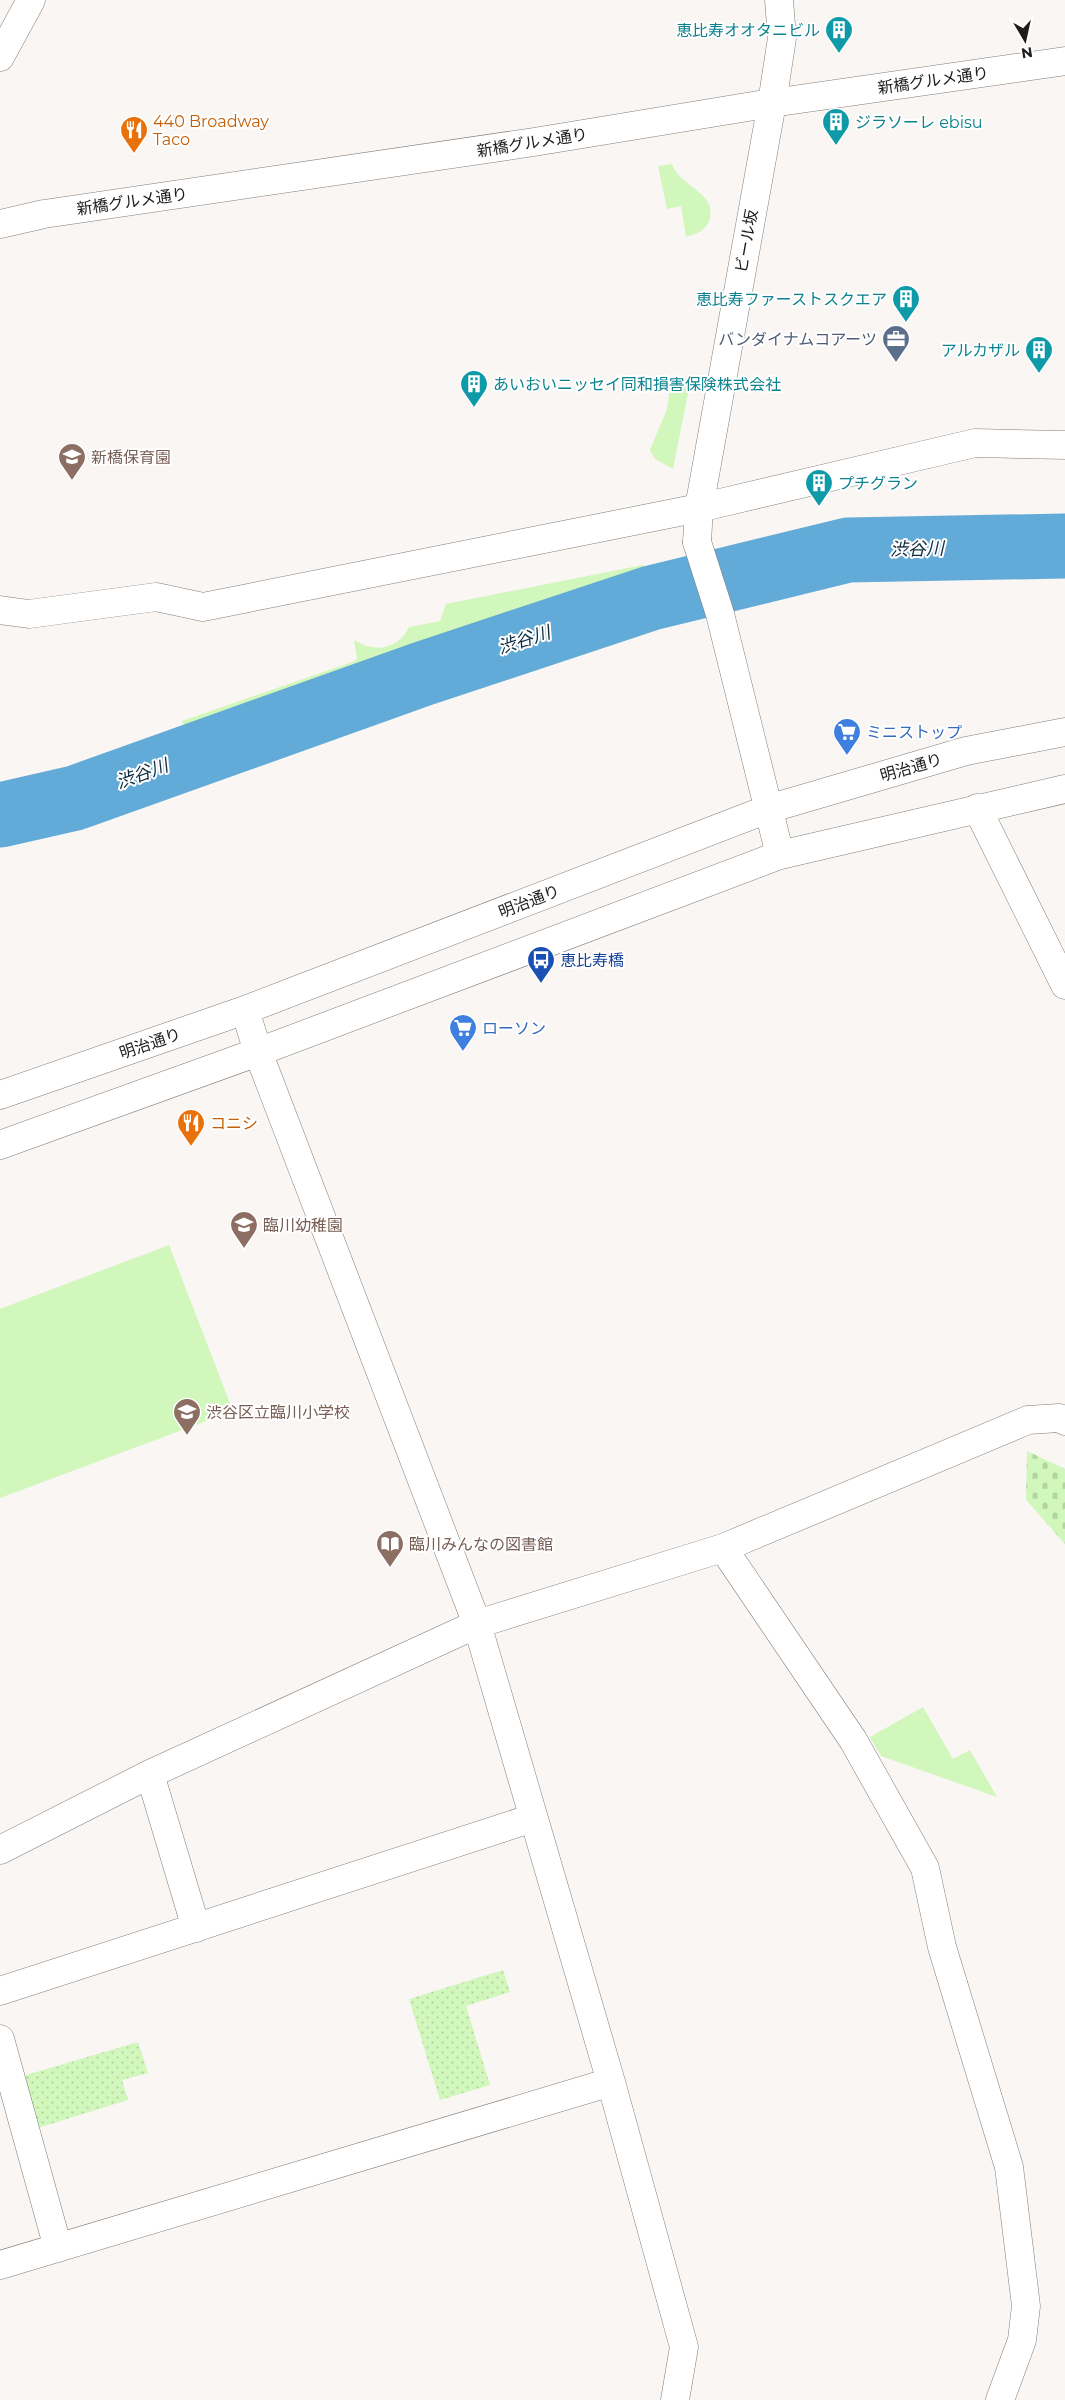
<svg xmlns="http://www.w3.org/2000/svg" width="1065" height="2400" font-family="Montserrat,'Noto Sans JP',sans-serif">
  <style>
    .grass { fill: #d1f7bc }
    .cemetery { fill: url(#cemetery-stones) }
    .park { fill: url(#park-dots) }
    .lines { fill: none; stroke-linecap: round; stroke-linejoin: round }
    .river { stroke: #62aad7; stroke-width: 65 }
    .street-casing { stroke: #817e7b; stroke-width: 29 }
    .secondary-casing { stroke: #817e7b; stroke-width: 29 }
    .street { stroke: #fff; stroke-width: 28 }
    .secondary { stroke: #fff; stroke-width: 28 }
    .labels { text-anchor: middle; stroke-width: 4; stroke-linejoin: round; paint-order: stroke }
    .culture-label { font-size: 16px; fill: #0d838f; stroke: #fff; text-anchor: end }
    .street-label { font-size: 16px; fill: #1e1d1c; stroke: #fff }
    .food-label { font-size: 16px; fill: #c56008; stroke: #fff; text-anchor: start }
    .service-label { font-size: 16px; fill: #4e5e75; stroke: #fff; text-anchor: end }
    .education-label { font-size: 16px; fill: #785e54; stroke: #fff; text-anchor: start }
    .shop-label { font-size: 16px; fill: #366cbe; stroke: #fff; text-anchor: start }
    .transit-label { font-size: 16px; fill: #164399; stroke: #fff; text-anchor: start }
    .water-label { font-size: 18px; font-style: italic; fill: #0d2d40; stroke: #fff }
  </style>
  <defs>
    <pattern id="cemetery-stones" width="16" height="16" patternUnits="userSpaceOnUse" patternTransform="scale(1.25)"><rect width="16" height="16" fill="#d1f7bc"/><path d="M2 7V4a2 2 0 0 1 4 0v3zM10 15v-3a2 2 0 0 1 4 0v3z" fill="#b3d3a1"/></pattern>
    <pattern id="park-dots" width="8" height="8" patternUnits="userSpaceOnUse" patternTransform="scale(1.25)"><rect width="8" height="8" fill="#d1f7bc"/><path d="M2 2h.1M6 6h.1" fill="none" stroke="#b3d3a1" stroke-width="1.8" stroke-linecap="round"/></pattern>
  </defs>
  <rect width="100%" height="100%" fill="#faf6f3"/>
  <path class="grass" d="M672,164C680,187 716,192 710,218C707,230 697,234 686,237L681,206L667,209L658,166Z
    M691,378L673,469L655,459L650,450L667,409L670,387Z
    M643,565V571L185,728L182,721L355,661L357,658L354,640C375,653 398,650 409,627L440,621L446,604Z
    M169,1245L233,1411L0,1498V1309Z
    M923,1707L953,1759L970,1750L997,1797L881,1756L870,1737Z"/>
  <path class="cemetery" d="M1027,1451L1065,1469V1544L1026,1500Z"/>
  <path class="park" d="M503,1970L510,1992L466,2006L490,2085L440,2100L409,1999Z
    M138,2042L148,2073L122,2080L128,2100L38,2128L23,2076Z"/>
  <g class="lines">
    <path class="river" d="M0,815L75,798L422,674L651,598L848,550L1065,546"/>
    <defs>
      <path id="street" d="M0,57L31,0
        M772,103L1065,61
        M697,542L720,614L780,855
        M0,610L29,614L156,597L203,607L699,508L975,443L1065,445
        M977,808L1065,985
        M723,1548L853,1740L925,1868L942,1947L1009,2167L1026,2306L1022,2340L1000,2400
        M477,1624L611,2082L684,2347L675,2400
        M150,1774L196,1928
        M0,1850L150,1774L477,1624L723,1548L1028,1420L1059,1418L1065,1421
        M0,1991L533,1818
        M0,2039L58,2248
        M0,2265L611,2082"/>
      <path id="secondary" d="M0,224L44,214L534,142L772,103
        M697,542L699,508L772,103L782,38L779,0
        M245,1010L258,1052L477,1624
        M0,1095L245,1010L768,809L966,751L1065,732
        M0,1145L258,1052L780,855L1065,789"/>
    </defs>
    <use href="#street" class="street-casing"/>
    <use href="#secondary" class="secondary-casing"/>
    <use href="#street" class="street"/>
    <use href="#secondary" class="secondary"/>
  </g>
  <defs>
    <symbol id="building-pin" viewBox="-11 -11 22 30"><path d="M0 17L-7.5 6A9.5 9.5 0 1 1 7.5 6Z" fill="#0f9aa8" stroke="#fff"/><path d="M-4-6H4V6H1V3H-1V6H-4ZM-2.5-4.3h1.7v1.8h-1.7ZM.8-4.3h1.7v1.8H.8ZM-2.5-1h1.7V.8h-1.7ZM.8-1h1.7V.8H.8Z" fill="#fff"/></symbol>
    <symbol id="restaurant-pin" viewBox="-11 -11 22 30"><path d="M0 17L-7.5 6A9.5 9.5 0 1 1 7.5 6Z" fill="#e8710a" stroke="#fff"/><path d="M-5-6h1v4h1v-4h1v4h1v-4h1v5L-1.5 .5V6h-2V.5L-5-1ZM5-6V6H3V1.5H1.5Q1.5-4 5-6Z" fill="#fff"/></symbol>
    <symbol id="office-pin" viewBox="-11 -11 22 30"><path d="M0 17L-7.5 6A9.5 9.5 0 1 1 7.5 6Z" fill="#5c6f8a" stroke="#fff"/><path d="M-6-3h4V-5.5h4V-3h4V5H-6ZM-1-4.5V-3h2v-1.5ZM-6 0V1H6V0Z" fill="#fff"/></symbol>
    <symbol id="school-pin" viewBox="-11 -11 22 30"><path d="M0 17L-7.5 6A9.5 9.5 0 1 1 7.5 6Z" fill="#8d6e63" stroke="#fff"/><path d="M0-5L7-2L0 1L-7-2ZM-4 1L0 2.5L4 1V4Q0 6-4 4Z" fill="#fff"/></symbol>
    <symbol id="supermarket-pin" viewBox="-11 -11 22 30"><path d="M0 17L-7.5 6A9.5 9.5 0 1 1 7.5 6Z" fill="#3f7fe0" stroke="#fff"/><path d="M-6-5.5h2.5l.6 2H6L4.5 2H-2.5L-4.4-4H-6ZM-1.5 3.2a1.3 1.3 0 1 0 .1 0ZM3 3.2a1.3 1.3 0 1 0 .1 0Z" fill="#fff"/></symbol>
    <symbol id="bus-pin" viewBox="-11 -11 22 30"><path d="M0 17L-7.5 6A9.5 9.5 0 1 1 7.5 6Z" fill="#1a4fb4" stroke="#fff"/><path d="M-5-6H5V4H4V6H2V4H-2V6H-4V4H-5ZM-3.5-4V0h7V-4ZM-3.5 1.2v1.5H-2V1.2ZM2 1.2v1.5H3.5V1.2Z" fill="#fff"/></symbol>
    <symbol id="library-pin" viewBox="-11 -11 22 30"><path d="M0 17L-7.5 6A9.5 9.5 0 1 1 7.5 6Z" fill="#8d6e63" stroke="#fff"/><path d="M-6-4Q-3-5.5-.7-3.5V5Q-3 3-6 4ZM6-4Q3-5.5 .7-3.5V5Q3 3 6 4Z" fill="#fff"/></symbol>
  </defs>
  <g fill-rule="evenodd">
    <use href="#building-pin" x="823" y="14" width="32" height="43"/>
    <use href="#building-pin" x="820" y="106" width="32" height="43"/>
    <use href="#restaurant-pin" x="118" y="114" width="32" height="43"/>
    <use href="#building-pin" x="890" y="283" width="32" height="43"/>
    <use href="#office-pin" x="880" y="323" width="32" height="43"/>
    <use href="#building-pin" x="1023" y="334" width="32" height="43"/>
    <use href="#building-pin" x="458" y="368" width="32" height="43"/>
    <use href="#school-pin" x="56" y="441" width="32" height="43"/>
    <use href="#building-pin" x="803" y="467" width="32" height="43"/>
    <use href="#supermarket-pin" x="831" y="716" width="32" height="43"/>
    <use href="#bus-pin" x="525" y="944" width="32" height="43"/>
    <use href="#supermarket-pin" x="447" y="1012" width="32" height="43"/>
    <use href="#restaurant-pin" x="175" y="1107" width="32" height="43"/>
    <use href="#school-pin" x="228" y="1209" width="32" height="43"/>
    <use href="#school-pin" x="171" y="1396" width="32" height="43"/>
    <use href="#library-pin" x="374" y="1528" width="32" height="43"/>
  </g>
  <g class="labels">
    <g class="culture-label">
      <text x="820" y="36">恵比寿オオタニビル</text>
      <text x="855" y="128" text-anchor="start">ジラソーレ ebisu</text>
      <text x="887" y="305">恵比寿ファーストスクエア</text>
      <text x="1020" y="356">アルカザル</text>
      <text x="493" y="390" text-anchor="start">あいおいニッセイ同和損害保険株式会社</text>
      <text x="838" y="489" text-anchor="start">プチグラン</text>
    </g>
    <g class="street-label">
      <text transform="translate(933 80) rotate(-8)" y="6">新橋グルメ通り</text>
      <text transform="translate(532 142) rotate(-9)" y="6">新橋グルメ通り</text>
      <text transform="translate(132 201) rotate(-8)" y="6">新橋グルメ通り</text>
      <text transform="translate(746 241) rotate(-80)" y="6">ビール坂</text>
      <text transform="translate(911 767) rotate(-16)" y="6">明治通り</text>
      <text transform="translate(529 901) rotate(-21)" y="6">明治通り</text>
      <text transform="translate(150 1043) rotate(-19)" y="6">明治通り</text>
    </g>
    <g class="food-label">
      <text x="153" y="127">440 Broadway<tspan x="153" dy="18">Taco</tspan></text>
      <text x="210" y="1129">コニシ</text>
    </g>
    <g class="service-label">
      <text x="877" y="345">バンダイナムコアーツ</text>
    </g>
    <g class="education-label">
      <text x="91" y="463">新橋保育園</text>
      <text x="263" y="1231">臨川幼稚園</text>
      <text x="206" y="1418">渋谷区立臨川小学校</text>
      <text x="409" y="1550">臨川みんなの図書館</text>
    </g>
    <g class="shop-label">
      <text x="866" y="738">ミニストップ</text>
      <text x="482" y="1034">ローソン</text>
    </g>
    <g class="transit-label">
      <text x="560" y="966">恵比寿橋</text>
    </g>
    <g class="water-label">
      <text transform="translate(917 549) rotate(-1)" y="6">渋谷川</text>
      <text transform="translate(524 640) rotate(-18)" y="6">渋谷川</text>
      <text transform="translate(142 774) rotate(-20)" y="6">渋谷川</text>
    </g>
  </g>
  <g transform="translate(1025 40) rotate(171)" stroke="#ffffff" stroke-width="4" paint-order="stroke">
  <path d="M0-4L9 19L0 12L-9 19Z" fill="#1e1d1c"/>
  <text y="-8" font-size="14" font-weight="bold" text-anchor="middle" fill="#1e1d1c">N</text>
  </g>
</svg>
